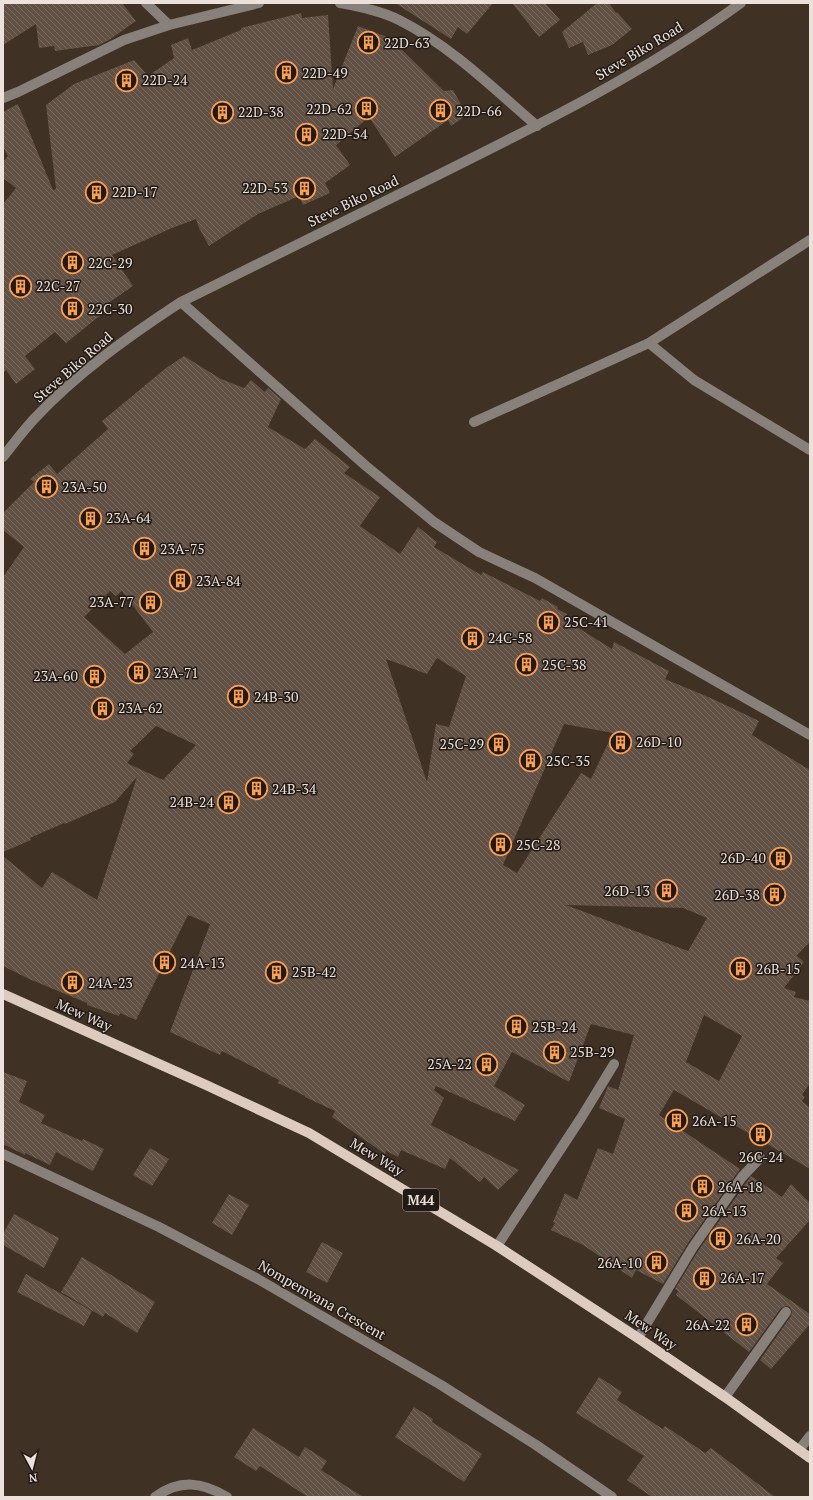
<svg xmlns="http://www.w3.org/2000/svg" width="813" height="1500" font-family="'PT Serif',serif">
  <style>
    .building { fill: url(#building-back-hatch); fill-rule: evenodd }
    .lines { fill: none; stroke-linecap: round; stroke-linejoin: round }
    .minor { stroke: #88807a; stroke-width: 10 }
    .major { stroke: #dccbbe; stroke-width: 10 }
    .labels { text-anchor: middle; stroke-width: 3; stroke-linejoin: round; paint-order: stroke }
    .shield { fill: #221a15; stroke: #afa6a0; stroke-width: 1 }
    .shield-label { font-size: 13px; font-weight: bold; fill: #ece2db }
    .poi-label { font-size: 14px; fill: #ece2db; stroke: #221a15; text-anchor: start }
    .street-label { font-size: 14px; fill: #ece2db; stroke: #221a15 }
  </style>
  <defs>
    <pattern id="building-back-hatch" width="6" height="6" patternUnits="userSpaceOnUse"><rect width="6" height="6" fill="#615044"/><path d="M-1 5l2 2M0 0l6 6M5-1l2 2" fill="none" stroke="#78695e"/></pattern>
  </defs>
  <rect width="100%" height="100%" fill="#403125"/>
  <path class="building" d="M3,3H122L136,21L109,40L99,45L55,51L54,46L39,48L36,24L3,45Z
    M395,3H493L467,34L458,27L451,39Z
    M512,3H545L560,20L539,37Z
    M597,3H609L616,13L617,12L632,29L612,45L588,55L583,42L569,48L562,32Z
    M301,13L302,18L328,15L333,89L358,26L390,38L444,91L453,90L467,115L451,126L448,120L395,157L369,117L336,145L350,165L325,183L330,193L303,205L299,196L258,214L209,246L199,228L196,219L172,228L112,255L133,286L104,306L107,310L66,343L55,332L25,356L35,369L16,384L6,370L3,373V204L16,188L3,178V162L8,156L3,147V112L18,104L53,190L56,189L46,105L74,84L134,60L148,76L174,58L171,45L188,38L192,50L241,30V28Z
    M184,356L221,379L244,388L251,380L265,392L268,388L281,399L268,427L305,449L315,439L350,467L344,473L380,497L360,526L400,554L418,527L437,542L434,547L481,575L483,572L540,601L542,598L558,607L557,609L567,614L564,619L612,649L614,642L669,671L665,679L713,699L759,721L752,735L810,770V942L797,955V956L804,962L784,988L796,992L794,997L810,1001V1083L802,1095L805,1097L802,1101L810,1108V1169L674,1090L659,1115L740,1169L688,1243L663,1284L636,1270L632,1278L583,1245L551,1230L555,1223L553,1222L565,1193L577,1200L598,1148L613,1154L625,1119L599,1108L608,1086L618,1090L634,1035L591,1024L569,1082L512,1052L494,1086L525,1105L515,1121L436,1086L434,1090L444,1098L431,1125L519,1170L498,1190L484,1177L480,1182L450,1158L445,1169L401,1150L398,1157L386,1151L385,1154L332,1117L335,1111L305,1097V1096L278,1083L279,1080L222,1051L220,1055L170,1032L210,924L188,915L136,1020L120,1013L119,1016L87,1005V1003L29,979L3,966V856L42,888L52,872L97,900L137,777L115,802L65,824L64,823L30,838L31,840L3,852V577L24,547L3,530V513L34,482L30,479L49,464L57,474L108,429L102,421L166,368ZM110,591L116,596L122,591L153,632L125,654L84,617ZM437,658L466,676L449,727L436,724L427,782L386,659L427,674ZM564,724L613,733L591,779L581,773L517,873L503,865ZM156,726L196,745L163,780L127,763L134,754L130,751ZM566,905L683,908L707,918L688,951ZM704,1015L742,1036L719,1081L686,1062Z
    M3,1072L27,1081L19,1102L45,1115L41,1123L82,1141L83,1139L104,1149L93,1171L56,1152L50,1165L25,1153V1155L3,1144Z
    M150,1148L169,1159L152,1186L133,1175Z
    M751,1176L782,1197L791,1184L810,1203V1220L776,1258L783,1263L767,1284L810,1314V1324L771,1369L760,1360L791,1316L792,1312L790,1307L786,1306L781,1308L749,1352L676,1295L678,1291L675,1289L698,1251Z
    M229,1194L249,1205L232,1235L212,1223Z
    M14,1214L59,1238L44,1268L3,1245V1234Z
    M322,1242L343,1253L327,1283L306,1272Z
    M82,1257L155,1302L137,1333L105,1313L103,1317L61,1292Z
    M26,1274L92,1311L84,1326L17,1292Z
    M599,1377L622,1392L617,1400L663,1429L665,1426L705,1453L711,1448L775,1497H652L627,1480L644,1456L576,1413Z
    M414,1407L433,1419L432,1422L482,1454L464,1482L395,1437Z
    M253,1428L299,1457L305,1447L327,1461L321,1470L363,1497H308L260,1466L256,1471L234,1457Z"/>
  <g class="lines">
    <path class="minor" d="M146,3L169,25
      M340,3C360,7 381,11 399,20C451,46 494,89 537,126
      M3,98L18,92L124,40L169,25L259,3
      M181,302L366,466L434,522L479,552L535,578L810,735
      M649,343L694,380L810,450
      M474,422L649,343L810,240
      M3,457C13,444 23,431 34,419C77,373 129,336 181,302C266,260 351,218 436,176C541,124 646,72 741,3
      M3,1154L159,1227L256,1278L441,1385L536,1445L612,1497
      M497,1246L581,1118L614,1064
      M638,1338L693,1247L742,1177L760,1158
      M725,1397L786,1312
      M799,1450L810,1436
      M155,1497C180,1479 202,1482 227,1497"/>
    <path class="major" d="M3,994L206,1085L309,1133L497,1246L638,1338L725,1397L810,1458"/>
  </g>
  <defs>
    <symbol id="building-ring" viewBox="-11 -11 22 22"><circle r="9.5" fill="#221a15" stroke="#fb9e50" stroke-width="1.5"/><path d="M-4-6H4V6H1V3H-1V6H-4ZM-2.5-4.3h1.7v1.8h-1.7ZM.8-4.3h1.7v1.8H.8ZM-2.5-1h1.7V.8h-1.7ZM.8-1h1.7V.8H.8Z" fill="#fb9e50"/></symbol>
  </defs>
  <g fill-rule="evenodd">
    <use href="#building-ring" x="356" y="30" width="25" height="25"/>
    <use href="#building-ring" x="274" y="60" width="25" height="25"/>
    <use href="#building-ring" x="114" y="68" width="25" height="25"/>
    <use href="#building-ring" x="354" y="96" width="25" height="25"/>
    <use href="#building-ring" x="428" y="98" width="25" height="25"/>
    <use href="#building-ring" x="210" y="100" width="25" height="25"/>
    <use href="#building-ring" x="294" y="122" width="25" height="25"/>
    <use href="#building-ring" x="292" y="176" width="25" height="25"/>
    <use href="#building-ring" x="84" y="180" width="25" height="25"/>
    <use href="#building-ring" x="60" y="250" width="25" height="25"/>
    <use href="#building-ring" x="8" y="274" width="25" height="25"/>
    <use href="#building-ring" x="60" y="296" width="25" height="25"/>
    <use href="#building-ring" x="34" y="474" width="25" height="25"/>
    <use href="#building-ring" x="78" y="506" width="25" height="25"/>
    <use href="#building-ring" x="132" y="536" width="25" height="25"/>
    <use href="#building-ring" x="168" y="568" width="25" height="25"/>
    <use href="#building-ring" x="138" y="590" width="25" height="25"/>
    <use href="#building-ring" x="536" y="610" width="25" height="25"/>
    <use href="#building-ring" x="460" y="626" width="25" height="25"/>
    <use href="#building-ring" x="514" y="652" width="25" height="25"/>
    <use href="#building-ring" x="126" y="660" width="25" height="25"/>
    <use href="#building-ring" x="82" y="664" width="25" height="25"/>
    <use href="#building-ring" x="226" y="684" width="25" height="25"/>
    <use href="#building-ring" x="90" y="696" width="25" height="25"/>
    <use href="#building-ring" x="608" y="730" width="25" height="25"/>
    <use href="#building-ring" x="486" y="732" width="25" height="25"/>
    <use href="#building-ring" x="518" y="748" width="25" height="25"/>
    <use href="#building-ring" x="244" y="776" width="25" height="25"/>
    <use href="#building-ring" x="216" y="790" width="25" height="25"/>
    <use href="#building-ring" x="488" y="832" width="25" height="25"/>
    <use href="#building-ring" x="768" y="846" width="25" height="25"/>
    <use href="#building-ring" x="654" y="878" width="25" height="25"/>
    <use href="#building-ring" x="762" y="882" width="25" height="25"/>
    <use href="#building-ring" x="152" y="950" width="25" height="25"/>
    <use href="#building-ring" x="728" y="956" width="25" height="25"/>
    <use href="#building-ring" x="264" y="960" width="25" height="25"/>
    <use href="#building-ring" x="60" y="970" width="25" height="25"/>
    <use href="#building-ring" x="504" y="1014" width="25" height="25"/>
    <use href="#building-ring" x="542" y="1040" width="25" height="25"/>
    <use href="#building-ring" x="474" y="1052" width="25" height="25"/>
    <use href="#building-ring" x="664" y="1108" width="25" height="25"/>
    <use href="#building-ring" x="748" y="1122" width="25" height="25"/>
    <use href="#building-ring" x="690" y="1174" width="25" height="25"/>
    <use href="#building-ring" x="674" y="1198" width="25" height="25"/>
    <use href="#building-ring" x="708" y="1226" width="25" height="25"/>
    <use href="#building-ring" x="644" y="1250" width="25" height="25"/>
    <use href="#building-ring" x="692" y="1266" width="25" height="25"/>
    <use href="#building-ring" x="734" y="1312" width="25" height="25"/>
  </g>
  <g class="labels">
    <rect class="shield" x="403" y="1189" width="36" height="22" rx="3"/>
    <g class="shield-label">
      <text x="421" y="1205">M44</text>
    </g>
    <g class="poi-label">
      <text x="384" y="48">22D-63</text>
      <text x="302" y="78">22D-49</text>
      <text x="142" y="85">22D-24</text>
      <text x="352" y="114" text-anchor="end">22D-62</text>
      <text x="456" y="116">22D-66</text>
      <text x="238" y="117">22D-38</text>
      <text x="322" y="139">22D-54</text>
      <text x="288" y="193" text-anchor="end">22D-53</text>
      <text x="112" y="197">22D-17</text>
      <text x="88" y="268">22C-29</text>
      <text x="36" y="291">22C-27</text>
      <text x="88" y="314">22C-30</text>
      <text x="62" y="492">23A-50</text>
      <text x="106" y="523">23A-64</text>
      <text x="160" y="554">23A-75</text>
      <text x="196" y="586">23A-84</text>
      <text x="134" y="607" text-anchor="end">23A-77</text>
      <text x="564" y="627">25C-41</text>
      <text x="488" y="643">24C-58</text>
      <text x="542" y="670">25C-38</text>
      <text x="154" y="678">23A-71</text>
      <text x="78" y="681" text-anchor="end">23A-60</text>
      <text x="254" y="702">24B-30</text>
      <text x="118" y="713">23A-62</text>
      <text x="636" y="747">26D-10</text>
      <text x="484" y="749" text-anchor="end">25C-29</text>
      <text x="546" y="766">25C-35</text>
      <text x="272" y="794">24B-34</text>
      <text x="214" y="807" text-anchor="end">24B-24</text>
      <text x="516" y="850">25C-28</text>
      <text x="766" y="863" text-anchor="end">26D-40</text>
      <text x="650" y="896" text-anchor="end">26D-13</text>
      <text x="760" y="900" text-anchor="end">26D-38</text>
      <text x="180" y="968">24A-13</text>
      <text x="756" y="974">26B-15</text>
      <text x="292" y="977">25B-42</text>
      <text x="88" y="988">24A-23</text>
      <text x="532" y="1032">25B-24</text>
      <text x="570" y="1057">25B-29</text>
      <text x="472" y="1069" text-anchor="end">25A-22</text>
      <text x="692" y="1126">26A-15</text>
      <text x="761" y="1162" text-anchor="middle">26C-24</text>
      <text x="718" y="1192">26A-18</text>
      <text x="702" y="1216">26A-13</text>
      <text x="736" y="1244">26A-20</text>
      <text x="642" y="1268" text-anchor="end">26A-10</text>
      <text x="720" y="1283">26A-17</text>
      <text x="730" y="1330" text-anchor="end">26A-22</text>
    </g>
    <g class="street-label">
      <text transform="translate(639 51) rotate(-31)" y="5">Steve Biko Road</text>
      <text transform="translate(353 201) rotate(-26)" y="5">Steve Biko Road</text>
      <text transform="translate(73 367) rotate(-41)" y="5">Steve Biko Road</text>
      <text transform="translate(84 1015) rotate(24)" y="5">Mew Way</text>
      <text transform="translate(377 1157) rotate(31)" y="5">Mew Way</text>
      <text transform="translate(322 1300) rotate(30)" y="5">Nompemvana Crescent</text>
      <text transform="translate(651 1330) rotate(34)" y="5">Mew Way</text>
    </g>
  </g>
  <rect width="813" height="1500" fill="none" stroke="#ece2db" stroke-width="8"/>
  <g transform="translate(32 1468) rotate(173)" stroke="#221a15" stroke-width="3" paint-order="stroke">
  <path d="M0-3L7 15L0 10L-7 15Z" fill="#ece2db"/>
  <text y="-6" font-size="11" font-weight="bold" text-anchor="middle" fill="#ece2db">N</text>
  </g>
</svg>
